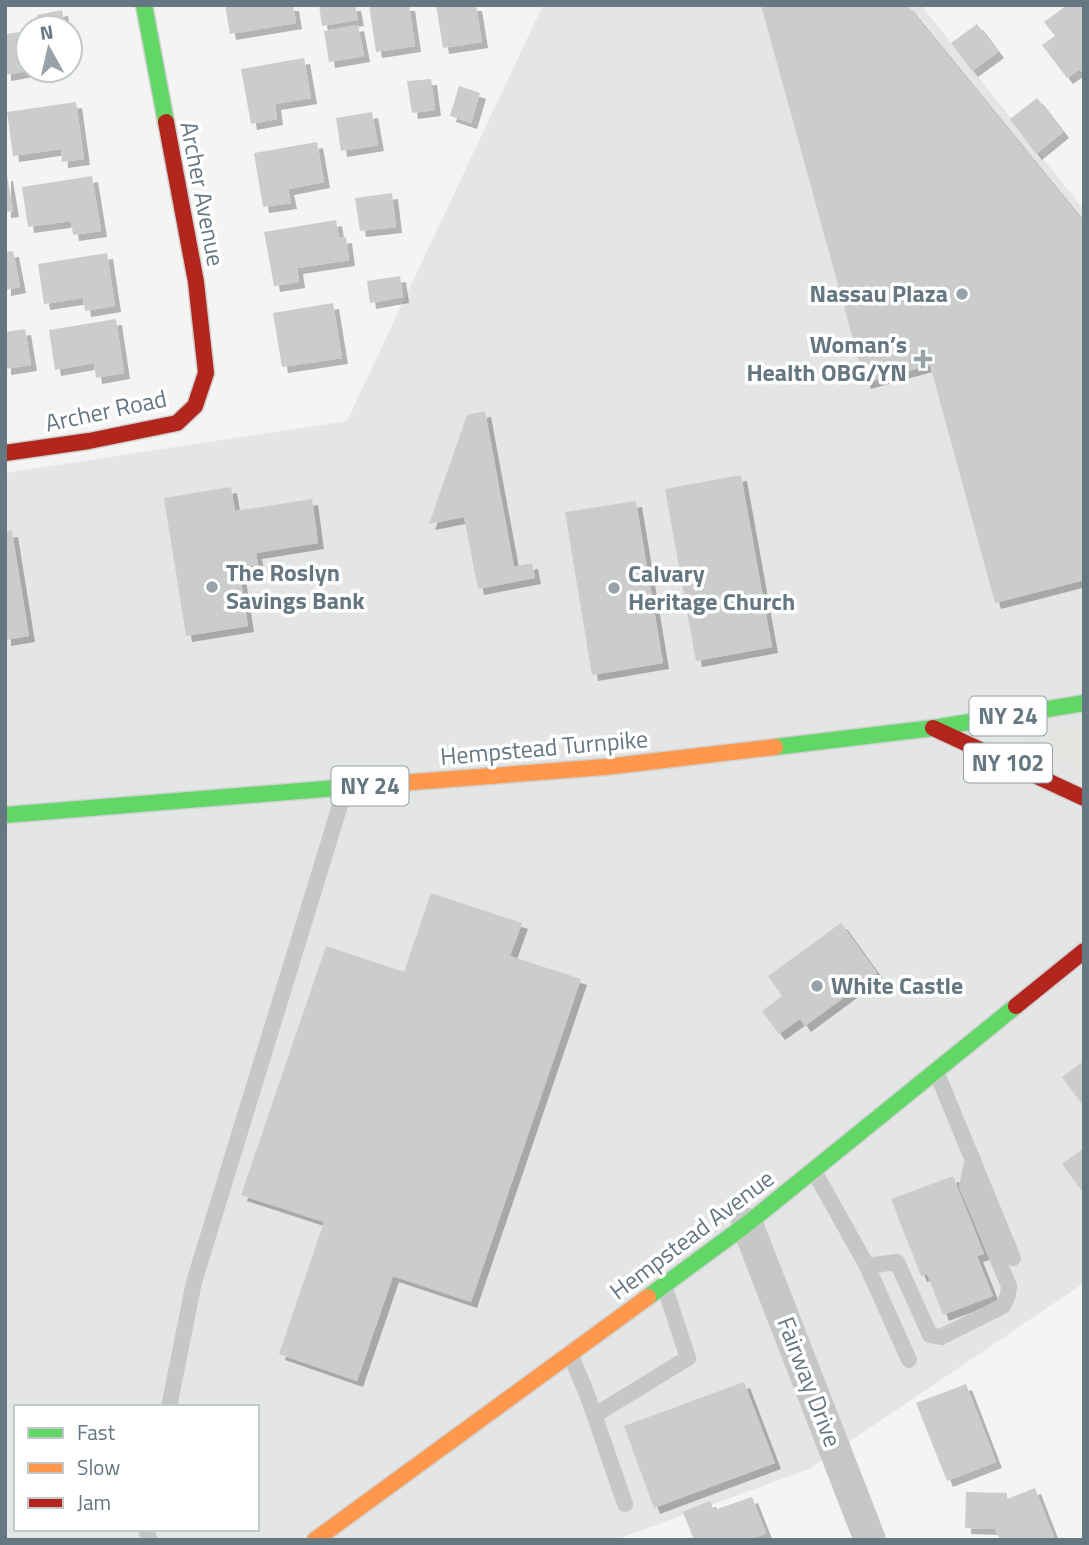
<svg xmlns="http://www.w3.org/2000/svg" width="1089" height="1545" font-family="'Titillium Web',sans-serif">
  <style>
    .built { fill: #e4e5e5; fill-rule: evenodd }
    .green { fill: #e3e6e0 }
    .building { fill: #cbcdcd; filter: url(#shadow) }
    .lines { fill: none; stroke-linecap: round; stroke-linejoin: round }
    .fast-casing { stroke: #d0d2d2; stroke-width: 19 }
    .slow-casing { stroke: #d0d2d2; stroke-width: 19 }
    .jam-casing { stroke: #d0d2d2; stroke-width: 19 }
    .lane { stroke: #c6c8c8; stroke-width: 16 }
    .street { stroke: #c6c8c8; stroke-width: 32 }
    .fast { stroke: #63d668; stroke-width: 16 }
    .slow { stroke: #ff974d; stroke-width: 16 }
    .jam { stroke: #b3261e; stroke-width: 16 }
    .poi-dot { fill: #97a3a9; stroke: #fff; stroke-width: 2.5 }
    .labels { text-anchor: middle; stroke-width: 7; stroke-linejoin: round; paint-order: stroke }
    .shield { fill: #fff; stroke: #93a0a8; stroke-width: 2 }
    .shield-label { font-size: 23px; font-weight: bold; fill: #657882 }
    .street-label { font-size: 24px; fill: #657882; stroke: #fff }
    .poi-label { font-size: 24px; font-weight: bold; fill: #657882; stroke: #fff; text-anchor: start }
  </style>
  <defs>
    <filter id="shadow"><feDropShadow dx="6" dy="6" stdDeviation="0" flood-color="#0004"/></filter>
  </defs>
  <rect width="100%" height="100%" fill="#f4f4f2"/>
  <path class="built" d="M543,5H921L1084,210V1283L809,1469L615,1540H5V473L347,421ZM16,1407H257V1529H16Z"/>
  <path class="green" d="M1084,725V771L1017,740Z"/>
  <path class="building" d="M225,5H293L296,23L230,34Z
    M319,5H355L358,20L322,26Z
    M369,5H409L415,46L376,52Z
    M436,5H476L482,42L443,48Z
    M761,5H907L1084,222V580L995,603L930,365L865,383Z
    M1067,5H1084V70L1082,72L1080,69L1067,78L1042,45L1055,36L1044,22Z
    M62,10L65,28H40L37,15Z
    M977,24L998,52L972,71L951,43Z
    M358,25L364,56L329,62L324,31Z
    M28,31V71L5,75V34Z
    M304,58L311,98L275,104L277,119L251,124L241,69Z
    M431,79L435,110L412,113L407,81Z
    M459,86L480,93L471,123L450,116Z
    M1037,98L1063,132L1036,154L1010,119Z
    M76,102L84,159L62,162L61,149L13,156L7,112Z
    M372,112L378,145L341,151L336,118Z
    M317,142L324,182L288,189L291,203L263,207L254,153Z
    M5,175H7L13,211L5,212Z
    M92,176L101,231L73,235L71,221L28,227L22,187Z
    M392,193L396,227L360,231L355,198Z
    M336,220L339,238L346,237L349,260L297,268L299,282L274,286L264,232Z
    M13,251L20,287L5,290V252Z
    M107,253L115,306L85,311L83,298L44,304L38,264Z
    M400,276L403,297L370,303L367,281Z
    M333,303L342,358L282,367L273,313Z
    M116,319L124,373L96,378L94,363L55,370L49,330Z
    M25,329L31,365L5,369V332Z
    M485,411L514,567L532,563L535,578L478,589L464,517L429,524L467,415Z
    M741,475L772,647L696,661L665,489Z
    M231,487L235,511L312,499L318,543L256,553L258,565L239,568L248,626L186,636L164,498Z
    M636,501L663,663L592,675L565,512Z
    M12,531L29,636L5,640V532Z
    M431,893L522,923L510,956L581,979L471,1302L393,1276L357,1381L279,1354L324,1222L241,1195L326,946L404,972Z
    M841,923L877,973L805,1026L800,1019L779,1034L762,1011L782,996L768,976Z
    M1084,1061V1107L1062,1077Z
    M1084,1148V1194L1062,1164Z
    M953,1176L984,1254L977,1256L993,1296L943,1315L927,1274L921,1276L891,1199Z
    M744,1382L775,1463L654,1508L624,1426Z
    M966,1384L996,1462L947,1481L916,1403Z
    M1035,1488L1055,1540H1000L995,1529L965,1528L966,1492L1007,1493V1499Z
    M752,1497L766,1533L750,1540H694L683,1512L710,1501L714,1510Z"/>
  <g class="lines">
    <defs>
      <path id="fast" d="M144,5L166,122
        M775,747L933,728L1084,703
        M5,815L349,787
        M648,1297L747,1224L1016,1006"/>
      <path id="slow" d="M349,787L605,767L775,747
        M315,1540L648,1297"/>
      <path id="jam" d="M5,453L89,441L177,423L195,406L206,373L196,282L166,122
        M933,728L1084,798
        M1016,1006L1084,951"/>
    </defs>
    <use href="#fast" class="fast-casing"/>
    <use href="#slow" class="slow-casing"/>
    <use href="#jam" class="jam-casing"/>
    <path class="lane" d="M936,1071L1013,1258
      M814,1171L867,1266L909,1360
      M867,1266L897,1262L930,1335L941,1337L1003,1306L1008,1295L1009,1286L967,1186L973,1159
      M570,1354L587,1394L625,1504
      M169,1407L194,1282L345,789
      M595,1415L688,1358L664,1285
      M148,1529L147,1534L150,1540"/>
    <path class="street" d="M747,1224L870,1540"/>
    <use href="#fast" class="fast"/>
    <use href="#slow" class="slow"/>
    <use href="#jam" class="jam"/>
  </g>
  <g class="poi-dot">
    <circle cx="962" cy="294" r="7"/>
    <path d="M919.5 348.5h7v7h7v7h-7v7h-7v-7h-7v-7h7z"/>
    <circle cx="212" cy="587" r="7"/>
    <circle cx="614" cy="588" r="7"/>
    <circle cx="817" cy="986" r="7"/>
  </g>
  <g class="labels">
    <g class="shield">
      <rect x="969.5" y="696.5" width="77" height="39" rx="5"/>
      <rect x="964" y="743.5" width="88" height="39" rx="5"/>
      <rect x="331.5" y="766.5" width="77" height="39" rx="5"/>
    </g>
    <g class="shield-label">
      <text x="1008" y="724">NY 24</text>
      <text x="1008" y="771">NY 102</text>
      <text x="370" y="794">NY 24</text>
    </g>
    <g class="street-label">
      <text transform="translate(202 194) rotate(79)" y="8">Archer Avenue</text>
      <text transform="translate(106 411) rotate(-12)" y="8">Archer Road</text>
      <text transform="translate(544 748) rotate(-5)" y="8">Hempstead Turnpike</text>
      <text transform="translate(692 1235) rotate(-37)" y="8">Hempstead Avenue</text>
      <text transform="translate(809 1382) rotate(69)" y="8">Fairway Drive</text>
    </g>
    <g class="poi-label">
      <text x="948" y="302" text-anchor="end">Nassau Plaza</text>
      <text x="907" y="353" text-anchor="end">Woman’s<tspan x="907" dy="28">Health OBG/YN</tspan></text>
      <text x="226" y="581">The Roslyn<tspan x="226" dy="28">Savings Bank</tspan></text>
      <text x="628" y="582">Calvary<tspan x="628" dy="28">Heritage Church</tspan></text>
      <text x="831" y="994">White Castle</text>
    </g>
  </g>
  <rect width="1089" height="1545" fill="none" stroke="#657882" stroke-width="14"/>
  <rect x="14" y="1405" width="245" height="126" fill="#ffffff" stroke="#c1c9cd" stroke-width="2"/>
  <rect x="28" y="1428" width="35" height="10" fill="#63d668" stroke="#c1c9cd" stroke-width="2"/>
  <text x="77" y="1440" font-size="21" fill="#657882">Fast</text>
  <rect x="28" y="1463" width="35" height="10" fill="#ff974d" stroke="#c1c9cd" stroke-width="2"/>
  <text x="77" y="1475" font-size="21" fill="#657882">Slow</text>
  <rect x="28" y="1498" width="35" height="10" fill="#b3261e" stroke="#c1c9cd" stroke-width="2"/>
  <text x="77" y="1510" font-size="21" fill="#657882">Jam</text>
  <g transform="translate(49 49) rotate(352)"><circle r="33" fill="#ffffff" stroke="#c1c9cd" stroke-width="2"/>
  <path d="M0-5L12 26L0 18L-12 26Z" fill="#97a3a9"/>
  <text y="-10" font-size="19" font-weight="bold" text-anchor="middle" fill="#657882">N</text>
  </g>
</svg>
